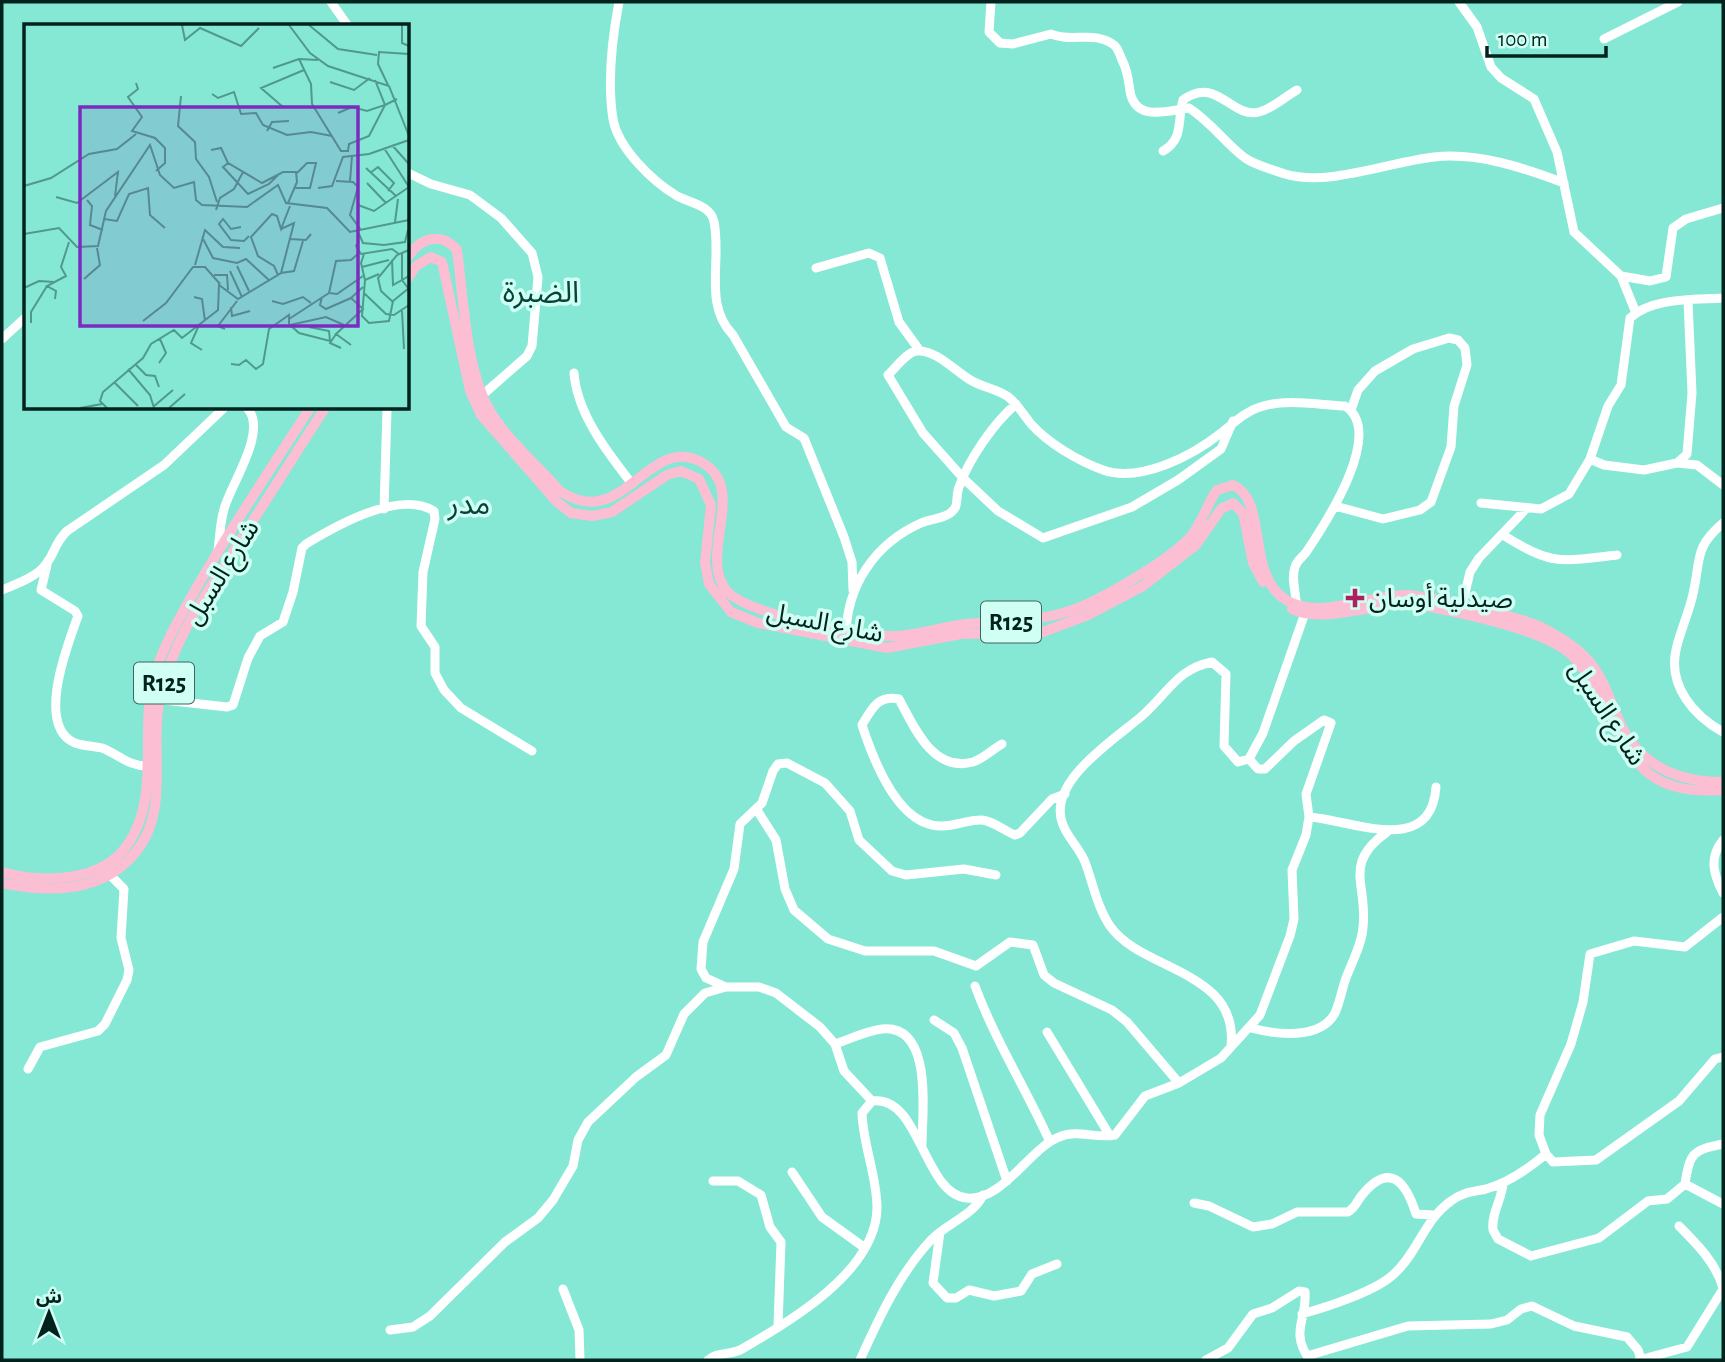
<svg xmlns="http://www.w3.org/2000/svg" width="1725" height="1362" font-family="'Alegreya Sans','Noto Sans Arabic',sans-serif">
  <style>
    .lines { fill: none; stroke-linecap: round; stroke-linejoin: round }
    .minor { stroke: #fff; stroke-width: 9 }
    .major { stroke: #fcbed2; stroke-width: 10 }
    .poi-dot { fill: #ad215f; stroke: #d0fff4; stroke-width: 2.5 }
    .labels { text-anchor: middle; stroke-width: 7; stroke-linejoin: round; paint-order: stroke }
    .shield { fill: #d0fff4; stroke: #40655e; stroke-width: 2 }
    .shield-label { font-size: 24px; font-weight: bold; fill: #02231d }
    .street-label { font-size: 26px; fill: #02231d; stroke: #d0fff4 }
    .poi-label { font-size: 26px; fill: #02231d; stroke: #d0fff4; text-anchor: start }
    .quarter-label { font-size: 30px; fill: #07433a; stroke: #d0fff4 }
    .inset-road { fill: none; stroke: #50998b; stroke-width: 2 }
    .view { fill: #7b2cbf; fill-opacity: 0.15; stroke: #7b2cbf; stroke-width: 3.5 }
    .inset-edge { fill: none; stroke: #02231d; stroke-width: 3.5 }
  </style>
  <rect width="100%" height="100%" fill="#84e8d5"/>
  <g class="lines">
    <path class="minor" d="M331,2L348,26
      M619,2C612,39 607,81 613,119C618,148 652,181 677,196C690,203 711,205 714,222C722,260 703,305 733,335L786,427L804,438L844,537L852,562L853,590
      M991,2L989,32L1000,43L1013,44L1051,34C1071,43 1094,30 1114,45C1118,48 1120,55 1122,60C1128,71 1128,79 1130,91C1135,122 1167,111 1189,108C1211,122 1225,143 1245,158C1255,165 1273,170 1285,174C1328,187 1389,162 1434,157C1478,152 1524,168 1564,183
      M1459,2L1477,27L1491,67L1501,78L1534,99L1557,152L1574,232L1621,276L1650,281L1666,277L1673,228L1686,219L1723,208
      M1604,39L1678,2
      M1163,151C1184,139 1177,121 1183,100C1217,75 1231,119 1259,112C1272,109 1286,96 1297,90
      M408,173L431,184L470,195L501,218L532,253L538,277L532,346L527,356L479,398
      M816,268L869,253L880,258L899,322L920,351
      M1621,276L1636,313
      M2,339L26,317
      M574,373C577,414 608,453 632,484
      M1233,421L1221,449L1178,480L1132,507L1043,538L998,511L963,478L923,433L888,375C896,368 906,352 917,351C936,349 957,373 972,381C983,387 996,389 1007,396C1017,403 1023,414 1031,424C1048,443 1078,461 1103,470C1140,483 1192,456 1221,433C1234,423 1244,412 1260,407C1286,398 1319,405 1345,406C1386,432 1325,524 1307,551C1303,557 1297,560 1295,567C1290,581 1298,595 1296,610
      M1590,459L1604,465L1644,470L1677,463L1697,465L1723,485
      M1677,463L1687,454L1692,393L1688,301
      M1481,503L1541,509L1569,494L1590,459L1608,406L1621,385L1630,318C1652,297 1695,300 1723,298
      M1335,506L1383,519L1420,510L1431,502L1451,447L1454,406L1467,365L1465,348L1458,340L1449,338L1413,349L1375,371L1358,390L1351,410
      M384,509L387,410
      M1723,523C1694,548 1701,558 1693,594C1689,613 1680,631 1676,650C1668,686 1694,716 1723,732
      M1503,535C1553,567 1562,561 1617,555
      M218,550C220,536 220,520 225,506C233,481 268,430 247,408
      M47,565L41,590L75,611L78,616C68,644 35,726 75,743C83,746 93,746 102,748C118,754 128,766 147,766
      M2,590C16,584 37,577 46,564C56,552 53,545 67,531L164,465L224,408
      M1462,606L1470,572L1479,558L1526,509
      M846,637C846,587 874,544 921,523C932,518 948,519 955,508C958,503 956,494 959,487C969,459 993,424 1016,404
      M155,699L227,707L233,705L248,658L260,636L283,622L293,592L302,548L306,544C337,525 400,490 434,511L435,519L423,572L421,626L435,647V673L444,690L461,708L532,751
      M1002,744C993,749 983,759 973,762C933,773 914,727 899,699C878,695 872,708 862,725C873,759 898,827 942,826C955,826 968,820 980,820C990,819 1005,831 1015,835L1020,833L1052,799L1065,794
      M757,810L776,840L785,889L794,910L828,939L865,951H934L976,966L1010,942L1033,945L1044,975L1054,983L1112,1010L1127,1022L1179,1083
      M1309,817C1352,820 1431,858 1436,787
      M1723,840C1709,857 1713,874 1723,893
      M1723,917L1685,947L1634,941L1590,954L1583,1002L1571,1044L1540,1115L1539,1135L1546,1154L1553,1162L1596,1160L1679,1101L1715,1059L1723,1057
      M975,986C995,1040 1026,1089 1050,1142
      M726,987L706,978L701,969L703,942L734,869L740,824L762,803L773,771L778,764L787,763L825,783L850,811L859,840L892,871L906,875L964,869L996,875
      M934,1020L954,1033L962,1048L1007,1181
      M1251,1028C1274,1034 1320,1041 1335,1013C1340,1002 1342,989 1346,978C1352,962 1362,944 1363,927C1368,884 1342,864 1387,832
      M1047,1032L1110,1136
      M835,1044C850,1039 866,1031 882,1029C934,1024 922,1114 922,1144
      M1231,1046C1239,970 1141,971 1110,926C1097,907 1093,883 1085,862C1080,849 1068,838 1063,825C1045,782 1117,738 1143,715C1168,693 1177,669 1212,662L1226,674L1224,746L1238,762L1249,759L1263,733L1305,613
      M28,1069L40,1047L98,1031L105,1024L127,980L129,970L121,938L124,889L110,875
      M1723,1144C1692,1150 1690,1153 1685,1184L1723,1204
      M792,1172L822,1217L865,1248
      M713,1181H738L761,1195L770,1227L781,1242L778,1326
      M1503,1183C1502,1200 1491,1213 1493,1230L1498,1239L1531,1256L1599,1238L1648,1201L1667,1199L1685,1184
      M1194,1203L1209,1206L1253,1227L1272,1224L1297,1212H1348C1356,1207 1357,1201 1362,1195C1390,1161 1406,1182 1416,1214L1433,1215
      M1679,1226C1697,1244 1716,1263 1723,1288
      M940,1232L933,1283L947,1298H956L969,1290L994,1296L1021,1291L1032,1274L1057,1264
      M563,1289L579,1330L580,1360
      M1302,1314C1327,1307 1377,1291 1395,1273C1418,1252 1424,1220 1451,1201C1463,1192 1472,1192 1486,1189C1508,1183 1528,1169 1546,1154
      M390,1330L413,1327L430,1316L505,1242L538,1218L553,1200L573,1166L578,1140L588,1122L636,1077L666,1055L684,1014L705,993L726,987H759L776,993L820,1027L835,1044L844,1071L872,1101
      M1307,1356L1408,1326L1491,1324L1507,1320L1521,1309L1532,1306L1574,1326L1627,1337L1638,1350L1641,1359
      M708,1360C718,1351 730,1356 742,1349C791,1321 876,1271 877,1208C877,1176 863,1145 862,1113L872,1101C920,1094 923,1194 967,1198C1002,1202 1030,1148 1059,1137C1078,1129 1095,1139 1115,1135L1145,1096L1179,1083L1221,1058L1260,1015L1290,936L1294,919L1292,870L1306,835L1309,817L1306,794L1331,723L1324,720L1294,741L1265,769H1258L1249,759
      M860,1360C879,1318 899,1274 931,1240C947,1223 973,1216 983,1195
      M1206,1360L1228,1348L1253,1314L1272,1308L1299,1291L1305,1292C1307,1320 1290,1331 1309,1359
      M1639,1360L1687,1347L1723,1289"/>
    <path class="major" d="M408,257C420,238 441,231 457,250C463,295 466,369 489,409C506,439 537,465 560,491C621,533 647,438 697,460C752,484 697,553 726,590C745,614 855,635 887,636C913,637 940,627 966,624C1007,620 1045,623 1085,605C1113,592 1171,559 1191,536C1202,523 1207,504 1217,490L1233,485C1269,501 1245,574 1286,600C1320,621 1370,594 1406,595C1430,596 1520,617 1541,627C1560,637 1579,648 1592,665C1606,683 1612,707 1622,727C1643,768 1680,782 1723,782
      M408,278L416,266L431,257L442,262L470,391L481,415L556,501L571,513L592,516L612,512L667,475L681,471L699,479L711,505L705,563L709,584L731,612L758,623L887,648L961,634L1043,632L1088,615L1143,586L1196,545L1221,509L1233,503L1243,513L1253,563L1263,582
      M1292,609C1322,624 1377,603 1410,603C1451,611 1531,626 1564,649C1575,656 1584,670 1591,682C1630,744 1631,797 1723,790
      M2,872C43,883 102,883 128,844C161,796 139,731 154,678C163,645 180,617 197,587C232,526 272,467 310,408
      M2,883C48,893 102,893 135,853C171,811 149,748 160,698C172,641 205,596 236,547C266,501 295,454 325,408"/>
  </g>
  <path class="poi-dot" d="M1351.5 587.5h7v7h7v7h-7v7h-7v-7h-7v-7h7z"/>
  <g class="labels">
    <g class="shield">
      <rect x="981" y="601.5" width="60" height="41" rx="5"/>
      <rect x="134" y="662.5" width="60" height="41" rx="5"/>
    </g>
    <g class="shield-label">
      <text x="1011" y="630">R125</text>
      <text x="164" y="691">R125</text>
    </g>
    <g class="street-label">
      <text transform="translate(221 572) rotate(-58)" y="9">شارع السبل</text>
      <text transform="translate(825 622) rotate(11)" y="9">شارع السبل</text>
      <text transform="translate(1608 713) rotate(57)" y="9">شارع السبل</text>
    </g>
    <g class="poi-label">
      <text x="1369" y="607">صيدلية أوسان</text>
    </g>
    <g class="quarter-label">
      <text x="541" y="302">الضبرة</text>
      <text x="469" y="514">مدر</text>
    </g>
  </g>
  <g transform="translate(24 24)">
    <rect width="385" height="385" fill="#84e8d5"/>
    <path class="inset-road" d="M158,1L161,16L176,4L217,22L235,4M265,1L286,29L304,42L365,62L385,112M285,1L314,25L353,31M378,1V19L385,22M275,35L287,60L288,80L317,127H324L325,120L345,112L361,81L373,75M249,44L275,35L294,36M306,58L330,66L346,54M112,59L114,65L104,73L118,93L108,107L131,114L141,124V139L132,147M364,61L354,40L355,28L385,30M188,70L194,74L210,68L217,90L232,89L239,101L263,111L287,108L308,112M157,72L154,102L171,118L172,135L185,153L193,178M259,83L237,64L280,46M314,89L328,83L343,87L361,81L351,56M243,107L248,98L265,97M368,121L384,139M360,124L385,163M187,126L197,124L204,139M342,144L372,172M346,149L354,143L370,159L364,167M254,151L245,160L224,170L199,143L204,139L238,159L259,148H272L273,158L264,179M312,157L329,158L334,163L326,191L337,206M326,157L328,132M343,159L362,179M0,162L27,154L65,130L93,125L112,110M271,164H286L292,139H283L273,149M294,164L308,162L319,133L345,130L385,116M32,173L53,179L94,148L91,172M63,176L68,182L66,201L79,206M334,181L350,187L385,163M192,186L196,174L210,165L219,148M80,195L93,197L105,170L124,164L126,191L141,204M371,198L374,175M217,203L207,205L199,195L195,200L207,216L220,217L225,212M0,210L35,204L53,223L74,222L82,187L126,121L136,151L150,164L170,158L172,176L178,181L223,183L254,161L262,179L303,184L326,208L385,196M335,210L339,219L360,221L381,218L384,206M178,213L189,234L213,239L222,235L246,257M266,215L282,216L287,210M335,217L332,222L337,230L368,225L375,230M378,228V256L384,264M335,229L327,236L312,237L305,269L313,270L339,252M340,230L337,239L341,256L355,250M368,236L369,261L385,252M171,241L181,206L199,223L216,224M213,242L225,267M338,243L365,236M206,247L218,273M257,249L270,247L279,217M190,251H203L204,266M254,251L250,242L234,232L227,213L248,190L253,192L257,205L266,182M60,255L76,241L73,224M341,256L338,292L345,299L365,297L369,277L385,264M0,264L15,257L30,258M340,269L362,290L370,291L385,281M170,273L178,275L181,297M298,273L296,281L302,285L327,274M31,275L32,267L23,262L42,252L37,243L45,218M248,277L259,280L279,273L287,279M369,278L357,267L354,254L373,231L385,226M207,283L208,292L226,287M378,287L380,325M265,295L305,269M119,297L142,279L169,243H181L196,260M7,299V288L23,262M175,301L167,319L178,326M266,301L302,293L320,301M201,305L194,302L213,277M312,310L306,319L317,324M327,321L312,310L339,285L327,274L339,263M135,339L142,329L136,315M111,340L122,351L131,352L135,363M207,340L215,341L222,336L232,345L239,340L245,305L265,291V300L275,309L306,317L305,307L285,303M104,345L126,371L130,384M90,358L114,382M129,383L149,366M56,384L78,380M83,384L76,377L79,368L119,334L127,320L150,306L158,314L194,286L195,261L214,275L257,249L270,199L257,205M145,384L161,370"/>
    <path class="view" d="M56,83H334V302H56Z"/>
    <rect width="385" height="385" class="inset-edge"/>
  </g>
  <rect width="1725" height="1362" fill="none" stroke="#02231d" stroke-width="7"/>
  <g transform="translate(49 1313)" stroke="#d0fff4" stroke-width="5" paint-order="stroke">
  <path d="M0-5L12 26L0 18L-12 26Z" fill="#02231d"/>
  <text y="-10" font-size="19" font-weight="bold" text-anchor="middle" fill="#02231d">ش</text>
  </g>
  <path d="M1487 46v10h119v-10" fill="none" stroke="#02231d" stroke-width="3.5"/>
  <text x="1498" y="46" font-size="21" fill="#02231d" stroke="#d0fff4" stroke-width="5" paint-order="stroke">100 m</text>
</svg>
